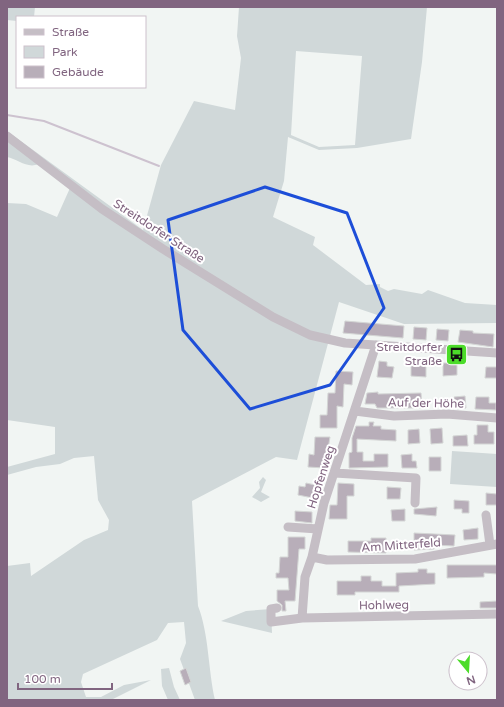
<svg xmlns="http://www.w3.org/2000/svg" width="504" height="707" font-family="'Varela Round',sans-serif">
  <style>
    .green { fill: #d0d8d9; fill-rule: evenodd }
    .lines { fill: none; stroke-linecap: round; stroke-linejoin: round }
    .stream { stroke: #cdc2cf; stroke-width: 2 }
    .building { fill: #b8aeb9; stroke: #d4d6d5 }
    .minor { stroke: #c5bec5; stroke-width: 9 }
    .marked { fill: none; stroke: #1d4ed8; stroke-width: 3; stroke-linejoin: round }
    .labels { text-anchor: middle; stroke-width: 4; stroke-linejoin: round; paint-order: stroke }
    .street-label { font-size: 12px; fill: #816580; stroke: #fff }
    .poi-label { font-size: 12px; fill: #816580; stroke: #fff; text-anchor: end }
  </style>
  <rect width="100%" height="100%" fill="#f1f5f3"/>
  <path class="green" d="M7,7H35L34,17H17V21L7,20Z
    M239,7H427L422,62L411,139L357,148L319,150L288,137L284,181L273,217L315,237L313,245L366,285L380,284V287L388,291L394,289L422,294L428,290L465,303L497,305V323L404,324L339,302L297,460L276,457L192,501L198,606C209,634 208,669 215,700H195L180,659L186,643L184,622L168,623L157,640L83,674L81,682L86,697H101L124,685L151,680L111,700H7V566L30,563L31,576L84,540L108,530L109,520L98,500L94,456L74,458L60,464L36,467L7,475V467L55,454V427L7,420V203L26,204L57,217L70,188L38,164C28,169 17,159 7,157V131L143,230L161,165L194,101L235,110L241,58L237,36ZM296,51L362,56L355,145L319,147L291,135Z
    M452,451L497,454V487L450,484Z
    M263,477L266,480L261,492L270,497L261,502L252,497L260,488L259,482Z
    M271,609L272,633L221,621L246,611Z
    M169,668L174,687L180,700H168L162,686L161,669Z"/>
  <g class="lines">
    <path class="stream" d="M7,115L44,121L159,166"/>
  </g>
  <path class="building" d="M345,321L404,326L403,338L343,333Z
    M414,327L427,328L426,340L413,339Z
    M437,329L449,330L448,341L436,340Z
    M460,330L473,331V333L494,334L493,347L458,342Z
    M379,361L387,362V366L394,367L392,378L377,377Z
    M443,363H457V375L443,376Z
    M411,365L426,366V377L411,376Z
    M486,367H497V378H485Z
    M336,371L353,372L352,385L344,384L343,407L337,406V428H320V415H327L328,393H335Z
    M378,392V394L421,393L422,408H377L375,404H365L367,393Z
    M465,396L466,408L455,409L454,397Z
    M476,397H489V403H496V410L475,409Z
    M369,422H374L373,426H381V429L396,430V441L357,439V452H363V461H374V454H388V467L349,468V453L352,452V438L356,426H369Z
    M477,425H488V432H494V444H474V435H477Z
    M442,428L443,443L431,444L430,429Z
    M419,429L420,443L408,444V430Z
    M467,435L468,446H453V436Z
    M315,437H330L325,468L308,467L309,454L314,455Z
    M412,454V461H416L417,468H402L401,455Z
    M429,457H441V471H429Z
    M306,483L315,485L313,498L298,495L299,486L305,487Z
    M338,483L354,484V496H347V519H329L330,505H337Z
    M387,487L401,488L400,499H387Z
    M486,493L497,494V505H486Z
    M454,500L469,501V513H462V509H454Z
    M437,507L436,516L414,514V509Z
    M405,509V521H392L391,510Z
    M295,511L312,512V523L295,521Z
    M478,528V539L464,540L463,530Z
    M414,533L455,535L454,546L434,545V549L414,550Z
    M288,537H305V549H299L295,601H285L286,611H282V605L277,601V590H289L288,578H276V573H279L280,557H288Z
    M371,538H386V553L348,552V541H371Z
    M447,565H497V574L484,573V577L447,578Z
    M418,569H427V573H435V584L399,586V592H355V595H337V581H361V576H371V581H382V586H396V573L418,572Z
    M497,601V608H480V602Z
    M186,668L191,682L185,685L180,671Z"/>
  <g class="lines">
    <path class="minor" d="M7,136L102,209L163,249L273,317L310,335L345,343L497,353
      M355,411L394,416L447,414L497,418
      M335,473L416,478L415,503
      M486,515L490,545
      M288,527L318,529
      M312,557L327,560L415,559L497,544
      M277,608L271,609V622L302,618L497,614
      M302,618L305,577L312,557L324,503L376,345"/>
  </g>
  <path class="marked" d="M265,187L347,213L384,308L330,385L250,409L183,330L168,220Z"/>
  <defs>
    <symbol id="bus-square" viewBox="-11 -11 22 22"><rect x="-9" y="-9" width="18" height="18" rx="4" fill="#4cdc2a" stroke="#fff"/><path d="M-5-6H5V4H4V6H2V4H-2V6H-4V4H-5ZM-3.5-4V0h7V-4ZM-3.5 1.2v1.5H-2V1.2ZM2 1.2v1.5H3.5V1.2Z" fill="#111"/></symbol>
  </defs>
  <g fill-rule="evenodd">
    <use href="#bus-square" x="444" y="342" width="25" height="25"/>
  </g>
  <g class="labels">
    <g class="street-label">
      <text transform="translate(159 231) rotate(33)" y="4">Streitdorfer Straße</text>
      <text transform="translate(426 403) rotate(1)" y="4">Auf der Höhe</text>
      <text transform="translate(321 477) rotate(-72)" y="4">Hopfenweg</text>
      <text transform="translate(401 545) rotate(-4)" y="4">Am Mitterfeld</text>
      <text transform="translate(384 605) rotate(-1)" y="4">Hohlweg</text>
    </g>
    <g class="poi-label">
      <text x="442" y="351">Streitdorfer<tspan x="442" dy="14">Straße</tspan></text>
    </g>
  </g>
  <rect width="504" height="707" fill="none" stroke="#816580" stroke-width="16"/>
  <rect x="16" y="16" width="130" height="72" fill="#ffffff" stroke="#cdc1cc"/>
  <rect x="24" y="29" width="20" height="6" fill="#c5bec5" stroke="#cdc1cc"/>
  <text x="52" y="36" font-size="12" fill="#816580">Straße</text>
  <rect x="24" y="46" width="20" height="12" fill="#d0d8d9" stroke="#cdc1cc"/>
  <text x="52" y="56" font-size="12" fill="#816580">Park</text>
  <rect x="24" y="66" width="20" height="12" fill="#b8aeb9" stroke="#cdc1cc"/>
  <text x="52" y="76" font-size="12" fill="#816580">Gebäude</text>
  <g transform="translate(468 671) rotate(162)"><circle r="19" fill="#ffffff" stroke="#cdc1cc"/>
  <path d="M0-3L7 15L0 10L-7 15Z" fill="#4cdc2a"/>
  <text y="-6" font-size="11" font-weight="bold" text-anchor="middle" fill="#816580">N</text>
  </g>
  <path d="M18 683v6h94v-6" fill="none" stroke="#816580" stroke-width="2"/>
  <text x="24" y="683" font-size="12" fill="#816580" stroke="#ffffff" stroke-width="3" paint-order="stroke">100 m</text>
</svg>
